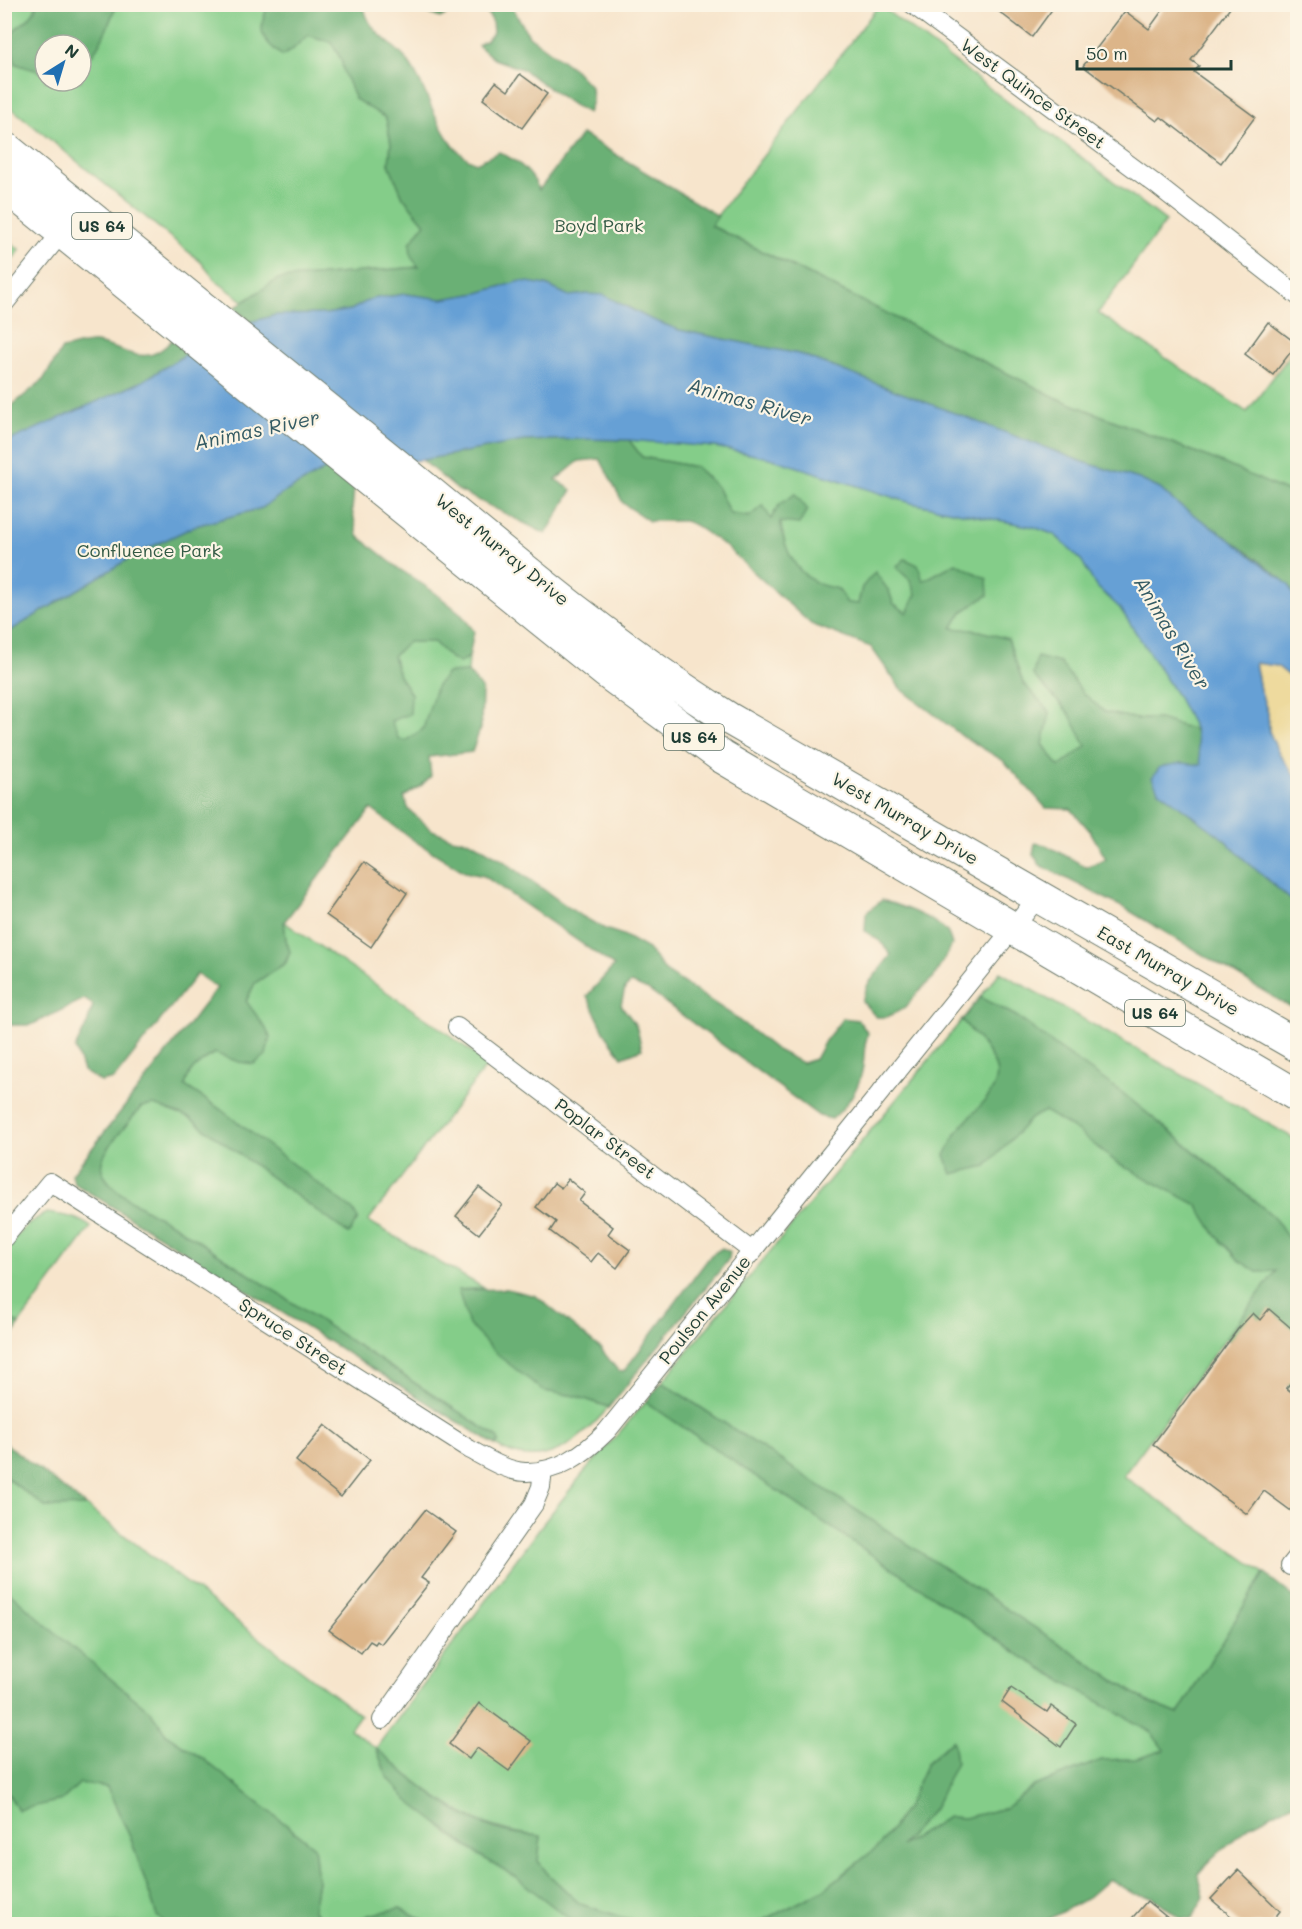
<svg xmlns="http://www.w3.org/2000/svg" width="1302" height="1929" font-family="Mali,sans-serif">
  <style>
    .green { fill: #84cd89; stroke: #52855e; stroke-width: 1.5 }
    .forest { fill: #6bb075; stroke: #457654; stroke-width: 1.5 }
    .sand { fill: #eeda9e; stroke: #868c69; stroke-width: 1.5 }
    .water { fill: #66a0d5; stroke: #426e84; stroke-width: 1.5 }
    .building { fill: #dcb589 }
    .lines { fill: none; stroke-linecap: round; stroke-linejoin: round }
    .minor-casing { stroke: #6b7869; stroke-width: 20 }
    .trunk-casing { stroke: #6b7869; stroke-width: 34 }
    .minor { stroke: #fff; stroke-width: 18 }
    .trunk { stroke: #fff; stroke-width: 32 }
    .labels { text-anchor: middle; stroke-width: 4.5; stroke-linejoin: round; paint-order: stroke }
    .shield { fill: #fcf5e5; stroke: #617469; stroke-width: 1.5 }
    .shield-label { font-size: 16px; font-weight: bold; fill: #1f3d34 }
    .street-label { font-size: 18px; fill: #1f3d34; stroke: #fcf5e5 }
    .park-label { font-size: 18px; fill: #335a45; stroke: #fcf5e5 }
    .water-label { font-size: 20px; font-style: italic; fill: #345b64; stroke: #fcf5e5 }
  </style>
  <rect width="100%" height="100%" fill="#fcf5e5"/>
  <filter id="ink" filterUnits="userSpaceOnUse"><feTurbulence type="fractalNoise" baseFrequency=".0167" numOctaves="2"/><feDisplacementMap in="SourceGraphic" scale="12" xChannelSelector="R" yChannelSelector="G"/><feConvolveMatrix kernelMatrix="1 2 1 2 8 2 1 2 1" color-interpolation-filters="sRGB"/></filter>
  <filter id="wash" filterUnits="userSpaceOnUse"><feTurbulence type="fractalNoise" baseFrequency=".008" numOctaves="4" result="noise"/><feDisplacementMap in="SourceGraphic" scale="24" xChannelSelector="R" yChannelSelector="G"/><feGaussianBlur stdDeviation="1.35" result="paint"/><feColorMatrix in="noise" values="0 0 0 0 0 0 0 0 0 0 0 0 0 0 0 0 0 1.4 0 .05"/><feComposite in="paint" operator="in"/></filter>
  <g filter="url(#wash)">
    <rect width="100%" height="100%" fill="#f7e5cc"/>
    <path class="green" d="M4,5H37C25,36 1,16 16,64L45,73V81H81V65C97,56 110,22 116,5H268L261,27L292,50L308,35L331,42L341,59L344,73L376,112L386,118L391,143L389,164L403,197L425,224L410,243L419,267L278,279L245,302L216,281L201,262L5,103Z
      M879,5L1166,221L1098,313L1247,412L1297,346V496L1213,459L1061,400L710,225Z
      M4,238L20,250L5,270H4Z
      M629,440L715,447L770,458L911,503L1034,527L1055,535L1082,561L1095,585L1120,608L1176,694L1195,730L1159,719H1137L1105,712L1083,693L1060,663L1033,675L1069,713L1086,746L1059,767L1043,744L1050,712L1023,683L1008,639L980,631L952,628L962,612L988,595L956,563L923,581L897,568L910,580L916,594L907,613L893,603L889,591L862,587L858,604L847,603L838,589C831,587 821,586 815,583C787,567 781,535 779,505L771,519L730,514L717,487L696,467L642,457Z
      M408,642H434L448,656L459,663L469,657L468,672L447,674L423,729L405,741L398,738L391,721L398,718L411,694L399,676L393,656Z
      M284,922L444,1031L488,1064L368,1221L484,1288L458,1290L544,1391L576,1396L609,1407C580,1442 541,1474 495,1445L499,1442L497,1437L476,1423L174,1225C154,1213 88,1185 104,1155C113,1138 129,1123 141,1107L154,1105L190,1118L349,1234L220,1109L185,1086C189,1068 200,1063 215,1053L239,1062L251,1011L246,1002L255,983L286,963L290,952L286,940Z
      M1000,972L1297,1140L1298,1243L1294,1248L1273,1216L1223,1174L1120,1091L1057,1047L1016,1016L980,997Z
      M962,1020C973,1033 1001,1062 997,1080C993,1096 971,1117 959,1129L986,1166L1031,1118L1045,1111L1197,1205L1216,1235L1239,1260L1257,1272L1276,1271L1123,1476L1264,1573L1178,1714L1146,1701L662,1382Z
      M47,1213C64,1215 77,1217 91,1227L19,1324L5,1317C5,1297 1,1274 5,1255C7,1240 34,1218 47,1213Z
      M646,1402L1029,1661L1151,1732L1165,1751L1136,1759L1102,1760L1034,1786L1006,1808L964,1818L948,1817L898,1848L956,1762L952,1740L927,1763L907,1807L880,1845L822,1891L756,1924H638L637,1922L580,1904L548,1874L538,1861L541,1836C471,1831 429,1793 377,1750L387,1776L449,1834L479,1855L513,1875L576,1924H432L400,1908L369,1915L350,1924H328L313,1910L318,1881L314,1847L202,1758L167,1735L151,1712L56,1634L5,1588L4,1476L45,1507L86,1506L360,1715L350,1729L376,1748L541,1526L581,1476Z
      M80,1783L107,1787L131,1839L157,1916L167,1924H5L4,1788L18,1809L62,1800Z"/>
    <path class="forest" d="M37,5V4L116,5C110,22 97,57 81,65V45H45V73L16,64C2,16 25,36 37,5Z
      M268,5H364C366,30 390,41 405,58C431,89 437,147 476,163L499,152C517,161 532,171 539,190L582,134L718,216L711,226L1061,400L1213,459L1297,496V603L1289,585L1257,559L1220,532L1177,504L1160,489L1139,479L1083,462L799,354L679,330L648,318L628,307L587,294L569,296L546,285L502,286L478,293L442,299L406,294L371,299L351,310L325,314L276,315L251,322L234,308L278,279L419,267L411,257L410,243L425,224L403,197L389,164L391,143L386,118L355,99L344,73L341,59L331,42L308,35L292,50L282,56C259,36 258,33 268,5Z
      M408,5H454L449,13L440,18Z
      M481,5H511L529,36L575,70L591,87L592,101L588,113L573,105L522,69L494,59L478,45L488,39L493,33L492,20Z
      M172,340L188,353L143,381L5,443L4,412L43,380L62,349C72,347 85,342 95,343C125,347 145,371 172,340Z
      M581,439L629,440L642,457L696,467L717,487L730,514L749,517L763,505L771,519L779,505L795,494L808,510L799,524L780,522C784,546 792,569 815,582C821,586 830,587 838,589L847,603L858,604L862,587L875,572L889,591L893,603L907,613L916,594L910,580L896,567L905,559L918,565L923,581L956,563L987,579L988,595L962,612L952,628L980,631L1008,639L1023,683L1050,712L1043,744L1059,767L1086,746L1069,713L1033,675L1037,657L1060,663L1083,693L1105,712L1137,719H1159L1195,730L1202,766L1181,763L1158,790L1224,839L1246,861L1297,905V1011L1128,910L1040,865L1033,854L1035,843L1046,845L1086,867L1106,859L1090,831L1071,809L1046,808L1004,761L962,736L900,688L871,647L811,624L725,546L695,525L685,521H649L623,503L600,459L579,461L556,480L572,490L546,534L458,490L422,460L523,441Z
      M328,468L354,489L352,510L358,536L398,568L434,592L460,613L474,631L469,657L459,663L448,656L434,642H408L393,656L399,676L411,694L410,714L391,721L398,738L405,741L423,729L436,687L447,673L468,672L482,689L481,726L472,752L429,757L431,776L421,786L404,797L409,810L432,830L452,838L470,841L499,858L578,914L605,929L623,935L648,949L665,971L731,1014L775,1049L802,1063L815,1059L825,1041L843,1018L858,1020L868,1033C863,1048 865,1052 863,1066C860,1088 848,1105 832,1119L819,1116L648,990L631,983L625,988L621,1005L636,1025L642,1049L622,1057L606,1035L587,996L614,966L484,876L465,872L416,842L371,809L284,922L286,940L290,952L285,963L255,983L246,1001L265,1027L270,1037L266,1055L254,1064L239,1062L214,1053C200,1063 189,1068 185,1086L220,1109L353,1210L358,1219L349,1234L190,1118L154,1105L141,1107C129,1123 113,1138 104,1156C88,1185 154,1213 174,1225L497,1437L499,1442L495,1445L74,1183L72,1174L217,988L197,974L114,1079L101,1082L83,1071L75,1048L87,1024L93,1005L84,999L31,1025H5V634L138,553L195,526L262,508L285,492Z
      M882,900C900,906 934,917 947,932C949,935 951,941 952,945L934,977L918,992L905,1008L887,1017H876L862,1001L868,984L891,955L881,942L865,931L866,913Z
      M980,997L1016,1016L1057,1047L1120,1091L1273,1216L1294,1247L1297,1243V1392L1226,1338L1276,1271L1257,1272L1239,1260L1216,1235L1197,1205L1116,1162L1077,1131L1045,1111L1031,1118L986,1166L952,1174L945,1155C950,1147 953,1138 958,1131C970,1112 1005,1092 995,1065C988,1048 973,1033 962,1020Z
      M722,1248L730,1252L729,1259L609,1407L576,1396L544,1391L500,1357L469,1325L458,1290L507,1289L536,1296L601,1349L619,1372L624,1371L711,1255Z
      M5,1317L19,1324L5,1354Z
      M662,1382L1146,1701L1178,1714L1264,1573L1294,1597L1297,1593V1801L1251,1825L1211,1859L1198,1874L1204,1897L1192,1919L1180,1918L1153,1897L1134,1894L1109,1879L1086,1899L1039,1924H756L822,1891L880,1845L907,1807L927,1763L953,1740L956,1762L935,1807L901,1846L948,1817L964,1818L1006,1808L1034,1786L1102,1760L1136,1759L1164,1750L1151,1732L1029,1661L646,1402Z
      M4,1443H5L86,1506L45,1507L5,1476Z
      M5,1588L56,1634L151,1712L167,1735L202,1758L314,1847L318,1881L313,1910L328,1924H167L157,1916L131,1839L107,1787L80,1783L62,1800L18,1810L5,1788Z
      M376,1748C411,1778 447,1812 491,1827C507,1833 524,1835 541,1836L538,1861L548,1874L580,1904L638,1922V1924H576L513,1875L479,1855L407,1800L387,1776Z
      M400,1908L432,1924H350L369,1915Z"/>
    <path class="sand" d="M1255,662L1277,666L1297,682V779L1278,752L1269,731L1268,713L1260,690Z"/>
    <path class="water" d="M521,281L546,285L569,296L587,294L604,295L648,318L679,330L799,354L1083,462L1139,479L1160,489L1177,504L1220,532L1289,585L1297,603V682L1277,666L1255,663L1260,690L1268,713L1269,731L1278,752L1297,779V905L1246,861L1224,839L1158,790L1152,778L1160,767L1181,763L1201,765L1195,730L1176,694L1120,608L1095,585L1082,561L1055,535L1034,527L911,503L770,458L715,447L629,440L581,439L523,441L422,460L328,468L285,492L262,508L195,526L138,553L5,634L4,443L143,381L188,353L251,322L276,315L325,314L351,310L371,299L406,294L442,299L478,293Z"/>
    <g id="blocks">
      <path class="building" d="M989,4H1056L1032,37Z
        M1167,4H1233L1191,60L1199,66L1194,72L1255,117L1221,163L1161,117L1157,121L1083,66L1125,11L1149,29Z
        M520,74L547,94L522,128L483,99L496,82L508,91Z
        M1268,322L1297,344L1273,375L1245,354Z
        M364,862L407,893L371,947L326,915Z
        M568,1179L585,1193L579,1201L613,1227L608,1234L630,1250L617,1268L598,1253L591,1262L550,1231L556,1222L536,1207L554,1183L561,1188Z
        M479,1187L502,1205L479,1234L456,1216Z
        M1269,1309L1298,1334V1375L1286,1388L1298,1397V1516L1264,1491L1247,1514L1153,1444L1238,1329L1253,1313L1260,1320Z
        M325,1425L370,1460L341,1497L296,1461Z
        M425,1510L456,1532L421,1578L429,1583L381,1644L377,1641L375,1644L370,1641L361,1653L329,1630Z
        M1011,1688L1047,1712L1051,1706L1076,1724L1061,1747L1002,1702Z
        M479,1703L531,1741L509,1771L477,1748L469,1759L449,1744Z
        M1238,1870L1280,1911L1270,1924H1240L1211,1899Z
        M1147,1901L1175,1924H1127Z"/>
    </g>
  </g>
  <g filter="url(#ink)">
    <use href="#blocks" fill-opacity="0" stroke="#6b7869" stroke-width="1.5"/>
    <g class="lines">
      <defs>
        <path id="minor" d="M912,4L1154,183L1298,296
          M4,304L62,232
          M457,1027L753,1252
          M4,1238L50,1182L469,1449C486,1458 505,1471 525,1472C558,1473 585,1453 607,1431L1039,896
          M1290,1566L1298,1556
          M382,1720L534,1504L541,1487L543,1470"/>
        <path id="trunk" d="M4,147C138,255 271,363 404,471C509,557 613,646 728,718L1298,1046
          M4,185L539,618L606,672L722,757L1298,1096"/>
      </defs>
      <use href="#minor" class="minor-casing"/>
      <use href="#trunk" class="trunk-casing"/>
      <use href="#minor" class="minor"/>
      <use href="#trunk" class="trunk"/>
    </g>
  </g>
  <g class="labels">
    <g class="shield">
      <rect x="72" y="213" width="60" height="26" rx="4.5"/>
      <rect x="664" y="724" width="60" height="26" rx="4.5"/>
      <rect x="1125" y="1000" width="60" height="26" rx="4.5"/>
    </g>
    <g class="shield-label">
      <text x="102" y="232">US 64</text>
      <text x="694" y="743">US 64</text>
      <text x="1155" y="1019">US 64</text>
    </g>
    <g class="street-label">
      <text transform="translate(1033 94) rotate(36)" y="6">West Quince Street</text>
      <text transform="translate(502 550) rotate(39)" y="6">West Murray Drive</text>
      <text transform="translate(905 819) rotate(30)" y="6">West Murray Drive</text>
      <text transform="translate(1168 971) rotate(30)" y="6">East Murray Drive</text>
      <text transform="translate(605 1139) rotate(37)" y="6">Poplar Street</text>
      <text transform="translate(705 1310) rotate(-51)" y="6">Poulson Avenue</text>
      <text transform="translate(293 1337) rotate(33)" y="6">Spruce Street</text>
    </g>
    <g class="park-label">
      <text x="599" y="232">Boyd Park</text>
      <text x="149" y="557">Confluence Park</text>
    </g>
    <g class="water-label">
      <text transform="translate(750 402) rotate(16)" y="7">Animas River</text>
      <text transform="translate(257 430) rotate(-12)" y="7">Animas River</text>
      <text transform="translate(1172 633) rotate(59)" y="7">Animas River</text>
    </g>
  </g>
  <rect width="1302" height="1929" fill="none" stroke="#fcf5e5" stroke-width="24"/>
  <g transform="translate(63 63) rotate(37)"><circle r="28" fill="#fcf5e5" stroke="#a4ab9e" stroke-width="1.5"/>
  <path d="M0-4.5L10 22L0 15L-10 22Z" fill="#1f6fb2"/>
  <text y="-9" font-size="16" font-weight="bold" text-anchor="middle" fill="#1f3d34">N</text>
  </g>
  <path d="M1077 60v9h154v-9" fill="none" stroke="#1f3d34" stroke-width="3"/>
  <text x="1086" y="60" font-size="18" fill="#1f3d34" stroke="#fcf5e5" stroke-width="4.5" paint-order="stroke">50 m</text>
</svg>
